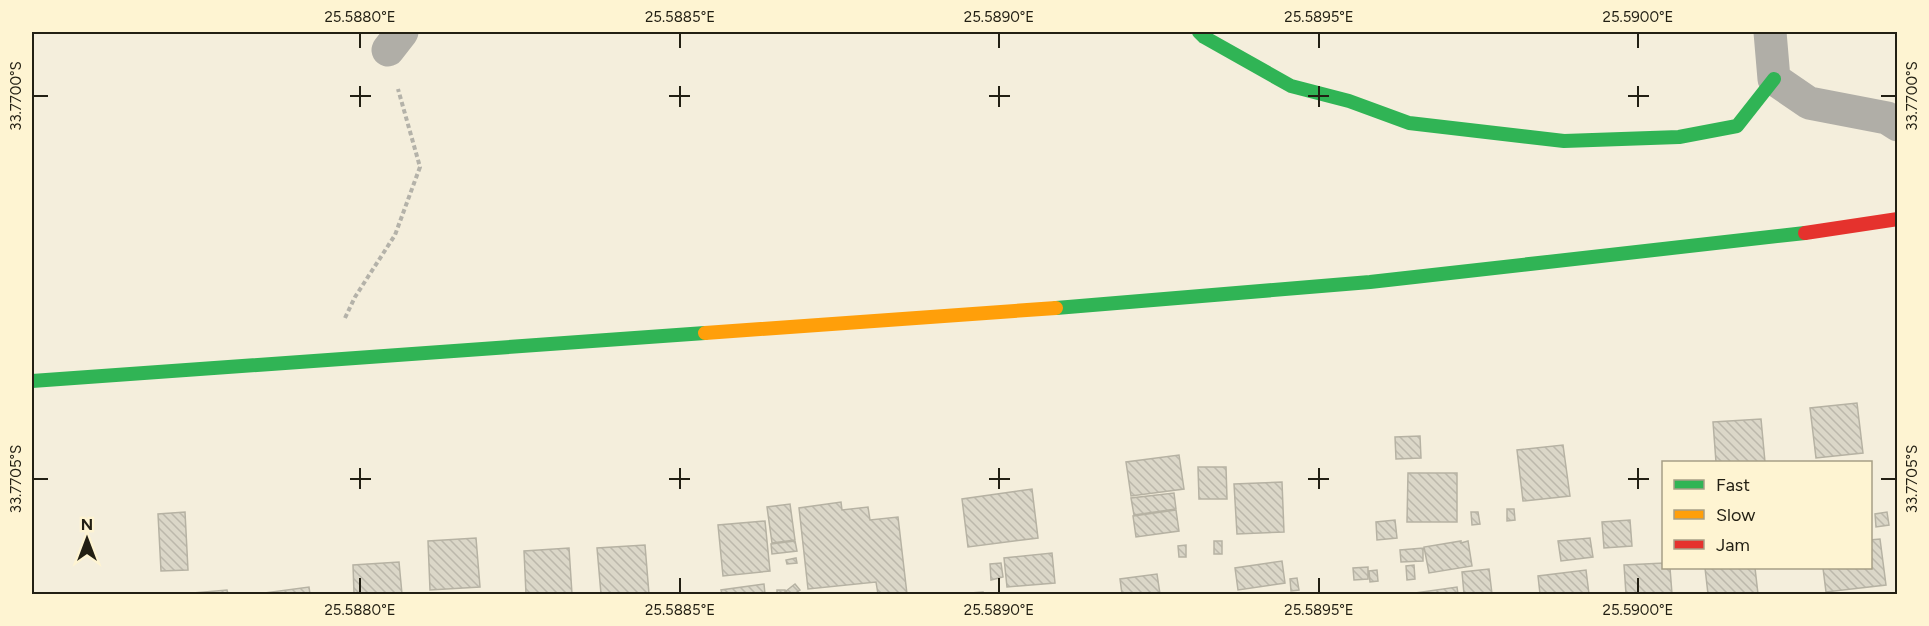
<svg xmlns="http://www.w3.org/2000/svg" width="1929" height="626" font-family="Figtree,sans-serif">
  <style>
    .building { fill: url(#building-back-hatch); stroke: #b6b2a3; stroke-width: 1.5 }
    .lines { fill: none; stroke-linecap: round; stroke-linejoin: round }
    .path { stroke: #b4b2a9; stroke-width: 4; stroke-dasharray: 4.5 3; stroke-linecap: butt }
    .street { stroke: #b0aea7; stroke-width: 33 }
    .fast { stroke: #30b455; stroke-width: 14 }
    .slow { stroke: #ff9f0a; stroke-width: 14 }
    .jam { stroke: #e5322d; stroke-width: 14 }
    .ticks { fill: none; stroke: #221f13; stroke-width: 2 }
    .neatline { fill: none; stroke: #221f13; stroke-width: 2 }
    .ticks-label { font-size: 15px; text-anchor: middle; fill: #221f13 }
  </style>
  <defs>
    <pattern id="building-back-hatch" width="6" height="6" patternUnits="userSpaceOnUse" patternTransform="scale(1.5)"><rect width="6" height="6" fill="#dbd7c8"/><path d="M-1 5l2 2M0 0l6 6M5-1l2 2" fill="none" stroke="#bcb8ab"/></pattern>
  </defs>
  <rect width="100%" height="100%" fill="#f4eedc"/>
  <path class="building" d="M1857,403L1863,453L1816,458L1810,408Z
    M1761,419L1765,462H1716L1713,422Z
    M1420,436L1421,458L1396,459L1395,437Z
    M1563,445L1570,496L1523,501L1517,450Z
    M1179,455L1184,489L1131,496L1126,462Z
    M1198,467H1226L1227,499H1199Z
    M1408,473H1457V522H1407Z
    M1282,482L1284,532L1237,534L1234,484Z
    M1032,489L1038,538L968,547L962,499Z
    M1174,493L1176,509L1134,515L1131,498Z
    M841,502L842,510L868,507L870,520L898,517L907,594H878L876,582L808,589L799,508Z
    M790,504L795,540L772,543L767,507Z
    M1507,509H1514L1515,520L1507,521Z
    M1176,510L1179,531L1136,537L1133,516Z
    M185,512L188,570L161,571L158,514Z
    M1471,512H1478L1480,524L1472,525Z
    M1887,512L1889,525L1876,527L1875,514Z
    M1395,520L1397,538L1377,540L1376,522Z
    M1630,520L1632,546L1604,548L1602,522Z
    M765,521L770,571L723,576L718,525Z
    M476,538L480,587L430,590L428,541Z
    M1590,538L1593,557L1561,561L1558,541Z
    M1880,539L1886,585L1826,592L1823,568H1870V540Z
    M795,541L797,551L772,554L771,544Z
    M1214,541H1222V554H1214Z
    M1461,541V543L1468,541L1472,566L1429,573L1424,547Z
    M645,545L649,594H601L597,548Z
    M1186,545V557H1179L1178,546Z
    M569,548L572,594H526L524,551Z
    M1423,548V561L1401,562L1400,550Z
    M1052,553L1055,583L1007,587L1004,558Z
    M796,558L797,563L787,564L786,560Z
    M1282,561L1285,583L1238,590L1235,568Z
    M399,562L402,594H354L353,565Z
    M1001,563L1003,577L991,580L990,564Z
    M1664,563V568H1670L1672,594H1626L1624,565Z
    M1414,565L1415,579L1407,580L1406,566Z
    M1368,567V579L1354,580L1353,568Z
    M1705,568H1755L1758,594H1708Z
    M1489,569L1492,594H1464L1462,572Z
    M1377,570L1378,581L1370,582L1369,571Z
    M1586,570L1589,594H1540L1538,576Z
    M1157,574L1160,594H1122L1120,579Z
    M1297,578L1299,590L1291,591L1290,579Z
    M764,584L765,594H722L721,590Z
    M795,584L800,590L794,594H789L786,591Z
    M309,587L310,594H257Z
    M1457,587L1458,594H1408Z
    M227,590L228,594H181Z
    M777,590H785V594H777Z
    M983,592V594H956Z"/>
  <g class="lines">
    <path class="path" d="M345,318L355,297L395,235L420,167L398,89"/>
    <path class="street" d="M1770,32L1774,79L1809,103L1887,118L1898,125
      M388,50L402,32"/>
    <path class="fast" d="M1199,32L1204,37L1291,86L1349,101L1409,123L1564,141L1679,137L1737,126L1774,79
      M1056,308L1370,282L1805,233
      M32,381L705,333"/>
    <path class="slow" d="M705,333L1056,308"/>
    <path class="jam" d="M1805,233L1898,219"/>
  </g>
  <path class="ticks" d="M360,33V48M680,33V48M999,33V48M1319,33V48M1638,33V48M360,86V107M680,86V107M999,86V107M1319,86V107M1638,86V107M33,96H48M350,96H371M669,96H690M989,96H1010M1308,96H1329M1628,96H1649M1881,96H1896M360,468V489M680,468V489M999,468V489M1319,468V489M1638,468V489M33,479H48M350,479H371M669,479H690M989,479H1010M1308,479H1329M1628,479H1649M1881,479H1896M360,578V593M680,578V593M999,578V593M1319,578V593M1638,578V593"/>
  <rect width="1929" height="626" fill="none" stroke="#fef4d2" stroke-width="66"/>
  <rect x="1662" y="461" width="210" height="108" fill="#fef4d2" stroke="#a69f86" stroke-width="1.5"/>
  <rect x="1674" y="480" width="30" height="9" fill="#30b455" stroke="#a69f86" stroke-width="1.5"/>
  <text x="1716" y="491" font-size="18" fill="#221f13">Fast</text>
  <rect x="1674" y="510" width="30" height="9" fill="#ff9f0a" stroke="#a69f86" stroke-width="1.5"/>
  <text x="1716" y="521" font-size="18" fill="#221f13">Slow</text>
  <rect x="1674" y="540" width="30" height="9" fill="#e5322d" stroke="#a69f86" stroke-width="1.5"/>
  <text x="1716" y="551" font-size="18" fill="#221f13">Jam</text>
  <g transform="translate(87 539)" stroke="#fef4d2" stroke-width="4.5" paint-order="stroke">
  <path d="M0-4.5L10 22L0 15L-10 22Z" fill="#221f13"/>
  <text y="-9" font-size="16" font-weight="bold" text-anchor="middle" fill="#221f13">N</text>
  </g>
  <rect x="33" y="33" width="1863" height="560" class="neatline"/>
  <g class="ticks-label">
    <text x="360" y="22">25.5880°E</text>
    <text x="680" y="22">25.5885°E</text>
    <text x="999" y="22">25.5890°E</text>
    <text x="1319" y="22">25.5895°E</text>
    <text x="1638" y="22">25.5900°E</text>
    <text transform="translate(16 96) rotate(-90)" y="5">33.7700°S</text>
    <text transform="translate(1912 96) rotate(-90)" y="5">33.7700°S</text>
    <text transform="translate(16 479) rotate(-90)" y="5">33.7705°S</text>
    <text transform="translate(1912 479) rotate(-90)" y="5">33.7705°S</text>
    <text x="360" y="615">25.5880°E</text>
    <text x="680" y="615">25.5885°E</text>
    <text x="999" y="615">25.5890°E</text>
    <text x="1319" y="615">25.5895°E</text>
    <text x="1638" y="615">25.5900°E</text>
  </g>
</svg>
